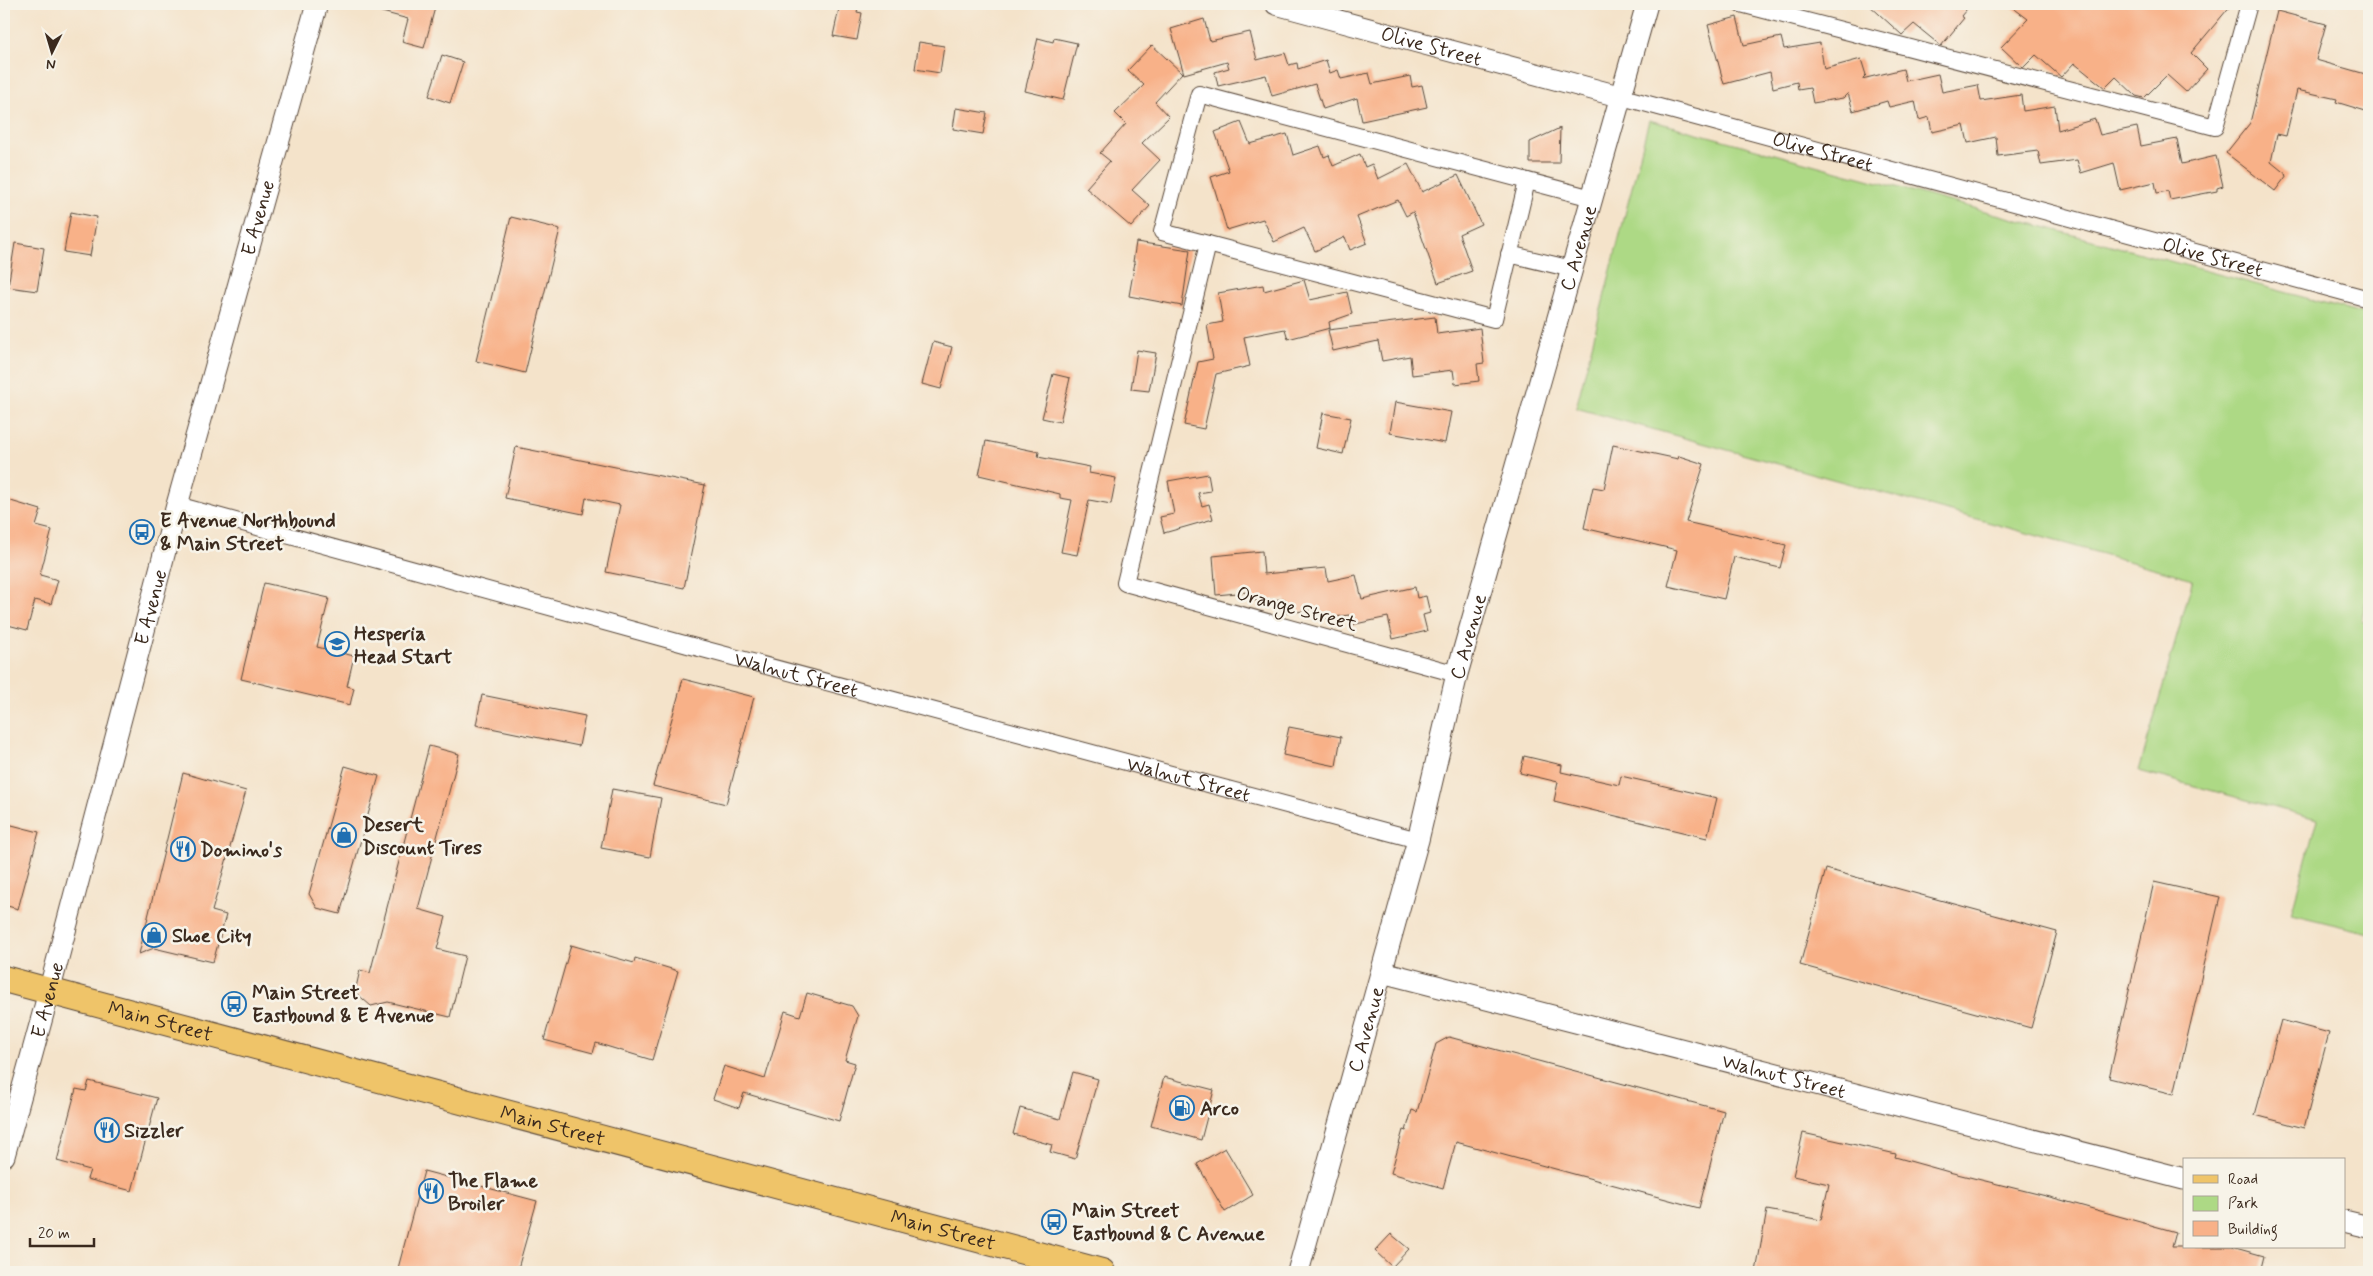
<svg xmlns="http://www.w3.org/2000/svg" width="2373" height="1276" font-family="Mynerve,sans-serif">
  <style>
    .green { fill: #add985; stroke: #748252 }
    .building { fill: #f8b188 }
    .lines { fill: none; stroke-linecap: round; stroke-linejoin: round }
    .minor-casing { stroke: #574638; stroke-width: 18 }
    .tertiary-casing { stroke: #574638; stroke-width: 23 }
    .primary-casing { stroke: #574638; stroke-width: 28 }
    .minor { stroke: #fff; stroke-width: 16 }
    .tertiary { stroke: #fff; stroke-width: 21 }
    .primary { stroke: #efc469; stroke-width: 26 }
    .labels { text-anchor: middle; stroke-width: 5; stroke-linejoin: round; paint-order: stroke }
    .street-label { font-size: 20px; fill: #3b2a1e; stroke: #f7f3e8 }
    .poi-label { font-size: 20px; font-weight: bold; fill: #3b2a1e; stroke: #f7f3e8; text-anchor: start }
  </style>
  <rect width="100%" height="100%" fill="#f7f3e8"/>
  <filter id="ink" filterUnits="userSpaceOnUse"><feTurbulence type="fractalNoise" baseFrequency=".02" numOctaves="2"/><feDisplacementMap in="SourceGraphic" scale="10" xChannelSelector="R" yChannelSelector="G"/><feConvolveMatrix kernelMatrix="1 2 1 2 8 2 1 2 1" color-interpolation-filters="sRGB"/></filter>
  <filter id="wash" filterUnits="userSpaceOnUse"><feTurbulence type="fractalNoise" baseFrequency=".0096" numOctaves="4" result="noise"/><feDisplacementMap in="SourceGraphic" scale="20" xChannelSelector="R" yChannelSelector="G"/><feGaussianBlur stdDeviation="1.12" result="paint"/><feColorMatrix in="noise" values="0 0 0 0 0 0 0 0 0 0 0 0 0 0 0 0 0 1.4 0 .05"/><feComposite in="paint" operator="in"/></filter>
  <g filter="url(#wash)">
    <rect width="100%" height="100%" fill="#f4e3ca"/>
    <path class="green" d="M1649,120L2369,315V591L2361,621L2369,623V933L2291,914L2317,819L2139,771L2193,579L1576,408Z"/>
    <g id="blocks">
      <path class="building" d="M371,4H436L424,48L402,42L408,19L371,9Z
        M840,4H859L857,12L862,13L857,40L833,36Z
        M1868,4H1971L1961,16L1964,18L1941,46L1914,24L1902,35Z
        M2008,4H2232L2191,53L2207,69L2186,92L2167,75L2144,98L2136,96L2116,77L2105,88L2074,63L2061,77L2036,55L2024,67L2021,66L2001,47L2028,19Z
        M2277,11L2326,24L2316,60L2369,75V112L2336,102L2337,99L2297,90L2286,136L2277,134L2271,162L2287,175L2275,191L2226,153L2250,123Z
        M1737,17L1744,45L1781,37L1784,49L1820,43L1824,69L1861,59L1866,75L1862,79L1903,69L1906,81L1938,74L1942,92L1978,85L1981,101L2021,95L2023,111L2055,106L2058,130L2095,119L2100,135L2137,127L2141,146L2177,139L2182,164L2216,156L2223,186L2217,188V191L2170,200L2168,191L2157,193L2155,182L2120,190L2114,163L2081,173L2077,160L2041,165L2038,151L1998,156L1996,137L1968,143L1964,125L1932,132L1929,117L1919,120L1915,101L1889,107L1887,101L1853,111L1848,93L1843,98L1813,103L1810,88L1798,90L1797,82L1773,88L1770,72L1724,84L1708,25Z
        M1204,19L1210,41L1250,32L1257,60L1285,53L1289,65L1297,63L1298,69L1326,60L1330,73L1338,70L1341,79L1369,73L1372,84L1410,76L1412,87L1422,85L1427,107L1362,121L1357,98L1323,109L1315,84L1272,96L1266,75L1218,86L1215,72L1229,68L1227,62L1184,74L1171,29Z
        M1038,38L1053,42L1054,38L1077,43L1063,100L1025,91Z
        M919,42L944,46L940,73L915,69Z
        M1152,45L1182,73L1155,102L1169,117L1142,143L1160,160L1132,190L1150,206L1131,227L1086,188L1110,161L1100,153L1126,124L1115,113L1144,85L1128,70Z
        M442,55L463,62L450,103L429,96Z
        M956,108L987,113L983,134L953,129Z
        M1241,122L1250,144L1287,134L1293,155L1320,146L1324,157L1329,155L1333,166L1360,154L1365,167L1372,164L1378,179L1408,164L1422,192L1458,175L1481,224L1459,234L1472,271L1438,283L1413,212L1406,216L1398,200L1357,217L1367,243L1350,250L1345,237L1315,251L1304,228L1274,242L1263,219L1227,230L1211,177L1229,171L1215,132Z
        M1560,128L1559,163H1530V142Z
        M71,212L97,217L90,256L64,252Z
        M511,217L560,229L525,373L476,361Z
        M1136,242L1190,250L1182,306L1129,296L1135,262H1133Z
        M15,243L44,248L37,291L8,287Z
        M1304,280L1310,300L1347,292L1352,314L1329,322L1330,328L1288,339L1285,329L1244,337L1250,366L1216,374L1204,429L1184,425L1198,362L1213,359L1207,325L1223,322L1218,293L1263,285L1264,291Z
        M1435,317L1437,334L1480,328L1484,363L1477,364L1479,381L1455,384L1453,370L1412,375L1410,356L1382,361L1378,341L1333,351L1328,330Z
        M933,342L952,347L941,389L922,384Z
        M1137,350L1156,353L1149,391L1131,389Z
        M1053,374L1070,378L1060,422L1042,418Z
        M1395,402L1451,412L1445,443L1390,433Z
        M1323,413L1351,418L1343,454L1316,448Z
        M986,441L1039,452L1038,457L1090,467L1089,473L1116,478L1111,504L1089,500L1077,555L1061,552L1072,500L1060,498V494L979,475Z
        M1613,445L1678,459L1679,456L1704,464L1686,522L1786,545L1780,568L1734,557L1724,599L1668,586L1677,550L1584,528L1593,487L1604,489Z
        M516,447L705,485L684,588L606,572L620,505L586,498L583,514L505,498Z
        M1208,474L1211,491L1198,493L1202,506L1209,504L1213,519L1164,533L1160,517L1174,514L1168,481Z
        M4,499L41,510L36,526L52,530L40,575L58,580L51,604L35,600L27,630L4,624Z
        M1262,551L1264,574L1326,568L1328,581L1356,575L1362,599L1415,587L1417,598L1426,596L1430,613L1423,615L1427,631L1393,639L1388,617L1351,625L1349,615L1314,620L1313,610L1286,613L1285,599L1248,601V592L1216,595L1213,556Z
        M264,583L329,598L317,647L354,656L347,686L354,688L350,705L241,679Z
        M683,679L754,697L726,804L653,786Z
        M482,695L585,716L579,746L476,725Z
        M1289,727L1341,737L1336,766L1283,755Z
        M429,746L459,754L418,909L446,917L437,949L465,956L450,1017L388,1002L371,1006L355,992L360,970L370,973Z
        M1524,756L1562,765L1561,772L1619,785L1621,776L1717,798L1707,838L1554,801L1558,782L1520,773Z
        M345,766L379,776L340,914L317,908L309,894Z
        M183,773L246,791L212,911L226,915L213,962L154,948L139,954Z
        M612,789L661,798L650,857L601,848Z
        M4,823L39,832L18,909L4,905Z
        M1826,869L2057,932L2031,1028L1800,965Z
        M2154,882L2220,897L2174,1094L2109,1078Z
        M571,945L634,963L635,958L678,971L652,1060L596,1043L593,1053L544,1040Z
        M807,993L852,1006L858,1016L845,1060L855,1063L839,1121L744,1093L739,1108L713,1099L724,1066L765,1079L785,1011L800,1016Z
        M2281,1020L2329,1033L2304,1128L2255,1115Z
        M1449,1037L1724,1111L1699,1208L1456,1142L1443,1188L1391,1173L1403,1130L1406,1131L1412,1110L1417,1112L1436,1044Z
        M1073,1072L1098,1079L1075,1159L1050,1152L1052,1145L1013,1134L1020,1108L1060,1119Z
        M1164,1077L1214,1090L1201,1140L1151,1126Z
        M89,1081L157,1098L132,1191L87,1179L90,1170L57,1161L76,1089L86,1091Z
        M1803,1133L1896,1154L1895,1157L1949,1172L2050,1197L2176,1232L2172,1247H2232L2264,1256L2260,1272H1756L1767,1210L1821,1220L1829,1184L1793,1176Z
        M1225,1148L1253,1195L1225,1212L1197,1164Z
        M424,1171L537,1201L517,1272H397Z
        M1391,1234L1409,1249L1392,1267L1375,1251Z"/>
    </g>
  </g>
  <g filter="url(#ink)">
    <use href="#blocks" fill-opacity="0" stroke="#574638" stroke-width="1"/>
    <g class="lines">
      <defs>
        <g id="minor">
          <path d="M1741,4L2215,127L2249,4"/>
          <path id="s1" d="M1622,97L2369,299"/>
          <path d="M1208,244L1494,319L1527,181"/>
          <path d="M1509,254L1572,269"/>
          <path id="s2" d="M177,505L688,645L1418,840"/>
          <path d="M1457,674L1125,583L1208,244L1162,232L1199,94L1592,198"/>
        </g>
        <g id="tertiary">
          <path id="s3" d="M1276,4L1622,97"/>
          <path id="s4" d="M1382,972L2184,1179"/>
          <path id="s5" d="M4,1156L49,992L177,505L317,4"/>
          <path d="M2344,1221L2369,1227"/>
          <path id="s6" d="M1298,1272L1418,840L1457,674L1647,4"/>
        </g>
        <g id="primary">
          <path id="s7" d="M4,979L1102,1272"/>
        </g>
      </defs>
      <use href="#minor" class="minor-casing"/>
      <use href="#tertiary" class="tertiary-casing"/>
      <use href="#primary" class="primary-casing"/>
      <use href="#minor" class="minor"/>
      <use href="#tertiary" class="tertiary"/>
      <use href="#primary" class="primary"/>
    </g>
  </g>
  <defs>
    <symbol id="bus-ring" viewBox="-11 -11 22 22"><circle r="9.5" fill="#f7f3e8" stroke="#1f6fb2" stroke-width="1.5"/><path d="M-5-6H5V4H4V6H2V4H-2V6H-4V4H-5ZM-3.5-4V0h7V-4ZM-3.5 1.2v1.5H-2V1.2ZM2 1.2v1.5H3.5V1.2Z" fill="#1f6fb2"/></symbol>
    <symbol id="school-ring" viewBox="-11 -11 22 22"><circle r="9.5" fill="#f7f3e8" stroke="#1f6fb2" stroke-width="1.5"/><path d="M0-5L7-2L0 1L-7-2ZM-4 1L0 2.5L4 1V4Q0 6-4 4Z" fill="#1f6fb2"/></symbol>
    <symbol id="shop-ring" viewBox="-11 -11 22 22"><circle r="9.5" fill="#f7f3e8" stroke="#1f6fb2" stroke-width="1.5"/><path d="M-5-2.5h2.3a2.7 3.5 0 0 1 5.4 0H5L5.5 6h-11ZM-1.5-2.5h3a1.5 2.3 0 0 0-3 0Z" fill="#1f6fb2"/></symbol>
    <symbol id="restaurant-ring" viewBox="-11 -11 22 22"><circle r="9.5" fill="#f7f3e8" stroke="#1f6fb2" stroke-width="1.5"/><path d="M-5-6h1v4h1v-4h1v4h1v-4h1v5L-1.5 .5V6h-2V.5L-5-1ZM5-6V6H3V1.5H1.5Q1.5-4 5-6Z" fill="#1f6fb2"/></symbol>
    <symbol id="fuel-ring" viewBox="-11 -11 22 22"><circle r="9.5" fill="#f7f3e8" stroke="#1f6fb2" stroke-width="1.5"/><path d="M-5.5-6h7V0h2V4h1.3V-2.5L3-4.5l.8-.8L6-3V5H2.5V1h-1V6h-7ZM-4.2-4.7v3.2H.2V-4.7Z" fill="#1f6fb2"/></symbol>
  </defs>
  <g fill-rule="evenodd">
    <use href="#bus-ring" x="128" y="518" width="28" height="28"/>
    <use href="#school-ring" x="323" y="630" width="28" height="28"/>
    <use href="#shop-ring" x="330" y="821" width="28" height="28"/>
    <use href="#restaurant-ring" x="169" y="835" width="28" height="28"/>
    <use href="#shop-ring" x="140" y="921" width="28" height="28"/>
    <use href="#bus-ring" x="220" y="990" width="28" height="28"/>
    <use href="#fuel-ring" x="1168" y="1094" width="28" height="28"/>
    <use href="#restaurant-ring" x="93" y="1116" width="28" height="28"/>
    <use href="#restaurant-ring" x="417" y="1177" width="28" height="28"/>
    <use href="#bus-ring" x="1040" y="1208" width="28" height="28"/>
  </g>
  <g class="labels">
    <g class="street-label">
      <text dy="7" stroke="none"><textPath href="#s3" startOffset="161">Olive Street</textPath></text>
      <text dy="7" stroke="none"><textPath href="#s1" startOffset="208">Olive Street</textPath></text>
      <text dy="7" stroke="none"><textPath href="#s5" startOffset="972">E Avenue</textPath></text>
      <text dy="7" stroke="none"><textPath href="#s6" startOffset="1062">C Avenue</textPath></text>
      <text dy="7" stroke="none"><textPath href="#s1" startOffset="612">Olive Street</textPath></text>
      <text dy="7" stroke="none"><textPath href="#s5" startOffset="568">E Avenue</textPath></text>
      <text transform="translate(1297 608) rotate(15)" y="7">Orange Street</text>
      <text dy="7" stroke="none"><textPath href="#s6" startOffset="658">C Avenue</textPath></text>
      <text dy="7" stroke="none"><textPath href="#s2" startOffset="642">Walnut Street</textPath></text>
      <text dy="7" stroke="none"><textPath href="#s2" startOffset="1048">Walnut Street</textPath></text>
      <text dy="7" stroke="none"><textPath href="#s5" startOffset="162">E Avenue</textPath></text>
      <text dy="7" stroke="none"><textPath href="#s7" startOffset="162">Main Street</textPath></text>
      <text dy="7" stroke="none"><textPath href="#s6" startOffset="252">C Avenue</textPath></text>
      <text dy="7" stroke="none"><textPath href="#s4" startOffset="415">Walnut Street</textPath></text>
      <text dy="7" stroke="none"><textPath href="#s7" startOffset="568">Main Street</textPath></text>
      <text dy="7" stroke="none"><textPath href="#s7" startOffset="972">Main Street</textPath></text>
    </g>
    <g class="poi-label">
      <text x="160" y="527">E Avenue Northbound<tspan x="160" dy="23">&amp; Main Street</tspan></text>
      <text x="354" y="640">Hesperia<tspan x="354" dy="23">Head Start</tspan></text>
      <text x="362" y="831">Desert<tspan x="362" dy="23">Discount Tires</tspan></text>
      <text x="200" y="856">Domino's</text>
      <text x="172" y="942">Shoe City</text>
      <text x="252" y="999">Main Street<tspan x="252" dy="23">Eastbound &amp; E Avenue</tspan></text>
      <text x="1200" y="1115">Arco</text>
      <text x="124" y="1137">Sizzler</text>
      <text x="448" y="1187">The Flame<tspan x="448" dy="23">Broiler</tspan></text>
      <text x="1072" y="1217">Main Street<tspan x="1072" dy="23">Eastbound &amp; C Avenue</tspan></text>
    </g>
  </g>
  <rect width="2373" height="1276" fill="none" stroke="#f7f3e8" stroke-width="20"/>
  <rect x="2183" y="1158" width="162" height="90" fill="#f7f3e8" stroke="#aca397"/>
  <rect x="2193" y="1175" width="25" height="8" fill="#efc469" stroke="#aca397"/>
  <text x="2228" y="1184" font-size="15" fill="#3b2a1e">Road</text>
  <rect x="2193" y="1196" width="25" height="15" fill="#add985" stroke="#aca397"/>
  <text x="2228" y="1208" font-size="15" fill="#3b2a1e">Park</text>
  <rect x="2193" y="1221" width="25" height="15" fill="#f8b188" stroke="#aca397"/>
  <text x="2228" y="1234" font-size="15" fill="#3b2a1e">Building</text>
  <g transform="translate(52 52) rotate(185)" stroke="#f7f3e8" stroke-width="4" paint-order="stroke">
  <path d="M0-4L9 19L0 12L-9 19Z" fill="#3b2a1e"/>
  <text y="-8" font-size="14" font-weight="bold" text-anchor="middle" fill="#3b2a1e">N</text>
  </g>
  <path d="M30 1238v8h64v-8" fill="none" stroke="#3b2a1e" stroke-width="2.5"/>
  <text x="38" y="1238" font-size="15" fill="#3b2a1e" stroke="#f7f3e8" stroke-width="4" paint-order="stroke">20 m</text>
</svg>
